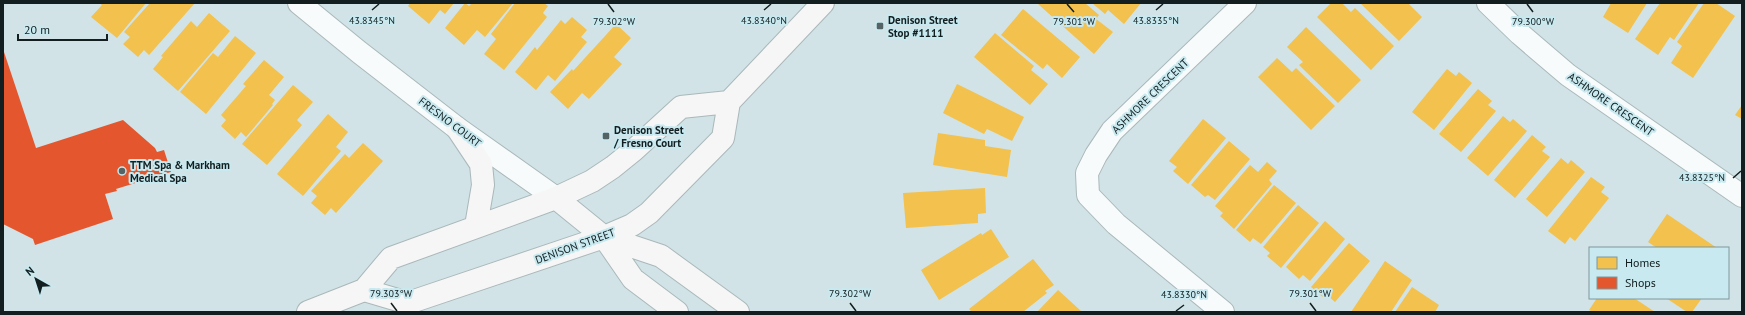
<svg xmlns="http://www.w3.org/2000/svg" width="1745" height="315" font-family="'PT Sans',sans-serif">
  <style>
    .homes { fill: #f2c14e }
    .shops { fill: #e4572e }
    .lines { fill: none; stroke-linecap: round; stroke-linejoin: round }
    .street-casing { stroke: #aab8ba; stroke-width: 24 }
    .secondary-casing { stroke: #aab8ba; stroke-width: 24 }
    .street { stroke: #f8fbfb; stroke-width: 22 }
    .secondary { stroke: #f6f6f6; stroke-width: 22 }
    .ticks { fill: none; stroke: #121e20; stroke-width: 1.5 }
    .poi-dot { fill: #556365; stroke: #c8e9ef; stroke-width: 1.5 }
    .labels { text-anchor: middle; stroke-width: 4; stroke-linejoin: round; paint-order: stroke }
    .poi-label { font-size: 11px; font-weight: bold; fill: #121e20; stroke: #c8e9ef; text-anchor: start }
    .street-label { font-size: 11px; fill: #121e20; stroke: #c8e9ef }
    .ticks-label { font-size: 10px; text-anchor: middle; fill: #121e20; stroke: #c8e9ef; stroke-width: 4; stroke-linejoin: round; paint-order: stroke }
  </style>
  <rect width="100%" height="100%" fill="#d1e3e6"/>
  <path class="homes" d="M99,3H146L117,38L91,17L102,5Z
    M150,3H195L149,55L144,50L138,57L123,44L130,37L124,32Z
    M410,3H454L445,14L440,10L429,24L408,6Z
    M465,3L469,6L472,3H513L485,37L477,30L464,45L445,28Z
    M515,3H544L548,6L543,13L547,17L504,70L484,54L496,39L491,34Z
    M1039,3H1085L1099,15L1096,19L1113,32L1094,54L1038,4Z
    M1092,3H1141L1124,24L1108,10L1105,14Z
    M1331,3H1342L1351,12L1355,8L1394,46L1371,70L1317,17Z
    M1360,3H1408L1422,17L1399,41Z
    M1611,3H1647L1628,33L1603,17Z
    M1660,3H1699L1674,40L1670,37L1658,55L1635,39Z
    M1704,3H1716L1735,16L1693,78L1671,63L1682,46L1677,42Z
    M1023,9L1080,57L1062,78L1047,64L1043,69L1001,35Z
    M209,13L230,31L178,91L153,69L163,57L161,56L191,21L197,27Z
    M572,17L587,30L581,37L587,42L555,81L548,75L536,90L515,72L535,47L537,50L561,20L565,24Z
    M616,24L631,38L614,57L622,64L589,99L582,93L568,109L550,92L572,69L573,71Z
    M1306,27L1361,80L1338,103L1299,65L1303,62L1287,47Z
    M995,33L1034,66L1031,70L1048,84L1030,105L974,57Z
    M235,36L256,53L206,114L180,92L213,53L218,57Z
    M1277,58L1292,72L1296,68L1335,106L1311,130L1258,77Z
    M264,60L284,77L269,95L275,100L272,104L273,105L246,137L241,132L235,139L221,126L226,120L221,115L246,86L243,84Z
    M1447,69L1456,76L1459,72L1472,83L1434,130L1412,112Z
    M957,84L1024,117L1012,141L987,129L984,134L943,113Z
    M293,85L313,102L297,120L302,125L267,165L242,144Z
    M1478,89L1492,101L1488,105L1496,111L1461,152L1439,134Z
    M1742,105V119L1735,115Z
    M328,114L348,132L336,147L341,151L303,196L277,174Z
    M1503,116L1510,122L1513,119L1527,131L1488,176L1467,158Z
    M1203,119L1226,138L1188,184L1173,171L1177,167L1169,161Z
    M938,133L985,140V146L1011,150L1007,177L933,165Z
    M1532,135L1546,147L1542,151L1550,157L1515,198L1494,180Z
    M1229,141L1250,159L1215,200L1208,195L1205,197L1191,185Z
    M363,143L383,161L336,213L331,208L325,215L311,203L317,196L311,191L345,154L349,158Z
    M1561,158L1568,164L1571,160L1585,172L1547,217L1526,199Z
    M1267,162L1277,171L1269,180L1272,184L1234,229L1220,216L1223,213L1215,206L1250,165L1258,172Z
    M1591,177L1605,187L1601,192L1609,198L1575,241L1570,237L1565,244L1548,231Z
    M1274,185L1296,203L1261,244L1253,238L1250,242L1236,230Z
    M985,188L986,213L978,214V223L906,228L903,193Z
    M1298,205L1319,223L1281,268L1267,256L1270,253L1263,247Z
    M1667,214L1717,248H1657L1648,242Z
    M1325,221L1345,239L1310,281L1303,275L1299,279L1286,267Z
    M991,229L1009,257L939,300L921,270L981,233L982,235Z
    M1349,243L1370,261L1335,302L1328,296L1325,299L1311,287Z
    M1033,259L1054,285L1045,291L1047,293L1023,312H972L969,309Z
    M1385,261L1412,280L1391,312H1351Z
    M1412,287L1439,305L1435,312H1395Z
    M1058,290L1081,311L1080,312H1037Z
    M1597,298H1634L1655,312H1593L1589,310Z
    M1666,298H1702L1692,312H1687Z"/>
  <path class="shops" d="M3,49L36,148L123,120L155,148L157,152L164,150L171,172L116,189L117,191L105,194L113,219L35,245L33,239L3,224Z"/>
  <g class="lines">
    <defs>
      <path id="street" d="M299,3L359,52L457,128L556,198
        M1488,3L1520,34L1568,75L1742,196
        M1223,312L1116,224L1088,195L1087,173L1096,155L1112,131L1245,3"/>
      <path id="secondary" d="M457,128L481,164L483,185L476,226
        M556,198L604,237L633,279L677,312
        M604,237L661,256L738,312
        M364,290L408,303L604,237L632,225L649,213L723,138L729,102L823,3
        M308,312L364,290L391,258L556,198L592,181L613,167L634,150L681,107L729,102"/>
    </defs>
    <use href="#street" class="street-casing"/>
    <use href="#secondary" class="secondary-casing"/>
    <use href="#street" class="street"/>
    <use href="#secondary" class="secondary"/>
  </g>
  <path class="ticks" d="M608,4L614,12M1067,4L1074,12M1527,4L1533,12M372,10L379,4M764,10L771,4M1156,10L1163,4M1733,178L1741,171M391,303L397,311M850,303L856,311M1310,303L1316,311M1176,311L1184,305"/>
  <g class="poi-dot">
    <rect x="876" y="22" width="8" height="8" rx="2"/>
    <rect x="602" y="132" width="8" height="8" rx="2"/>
    <circle cx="122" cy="171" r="4"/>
  </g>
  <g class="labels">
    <g class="poi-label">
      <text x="888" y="24">Denison Street<tspan x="888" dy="13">Stop #1111</tspan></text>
      <text x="614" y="134">Denison Street<tspan x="614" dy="13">/ Fresno Court</tspan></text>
      <text x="130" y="169">TTM Spa &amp; Markham<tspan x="130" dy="13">Medical Spa</tspan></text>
    </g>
    <g class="street-label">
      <text transform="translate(1150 96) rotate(-44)" y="4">ASHMORE CRESCENT</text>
      <text transform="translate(1611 104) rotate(35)" y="4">ASHMORE CRESCENT</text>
      <text transform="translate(450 122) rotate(37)" y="4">FRESNO COURT</text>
      <text transform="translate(575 246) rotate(-20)" y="4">DENISON STREET</text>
    </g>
  </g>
  <g class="ticks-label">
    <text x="372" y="24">43.8345°N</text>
    <text x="764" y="24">43.8340°N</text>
    <text x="1156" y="24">43.8335°N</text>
    <text x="614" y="25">79.302°W</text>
    <text x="1074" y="25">79.301°W</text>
    <text x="1533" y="25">79.300°W</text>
    <text x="1702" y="181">43.8325°N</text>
    <text x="391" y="297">79.303°W</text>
    <text x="850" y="297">79.302°W</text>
    <text x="1310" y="297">79.301°W</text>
    <text x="1184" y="298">43.8330°N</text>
  </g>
  <rect width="1745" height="315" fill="none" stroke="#121e20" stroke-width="8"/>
  <rect x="1589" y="247" width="140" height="52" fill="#c8e9ef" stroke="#7f989c"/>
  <rect x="1597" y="257" width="20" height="12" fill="#f2c14e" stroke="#7f989c"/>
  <text x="1625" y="267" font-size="12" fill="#121e20">Homes</text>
  <rect x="1597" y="277" width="20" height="12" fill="#e4572e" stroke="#7f989c"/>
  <text x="1625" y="287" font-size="12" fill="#121e20">Shops</text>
  <g transform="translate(36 279) rotate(321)" stroke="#c8e9ef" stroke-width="3" paint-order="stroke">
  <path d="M0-3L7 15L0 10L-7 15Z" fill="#121e20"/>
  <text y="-6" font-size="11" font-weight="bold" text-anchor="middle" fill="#121e20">N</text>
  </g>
  <path d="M18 34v6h89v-6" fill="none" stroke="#121e20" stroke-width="2"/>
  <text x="24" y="34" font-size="12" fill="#121e20" stroke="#c8e9ef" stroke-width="3" paint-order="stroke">20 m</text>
</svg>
